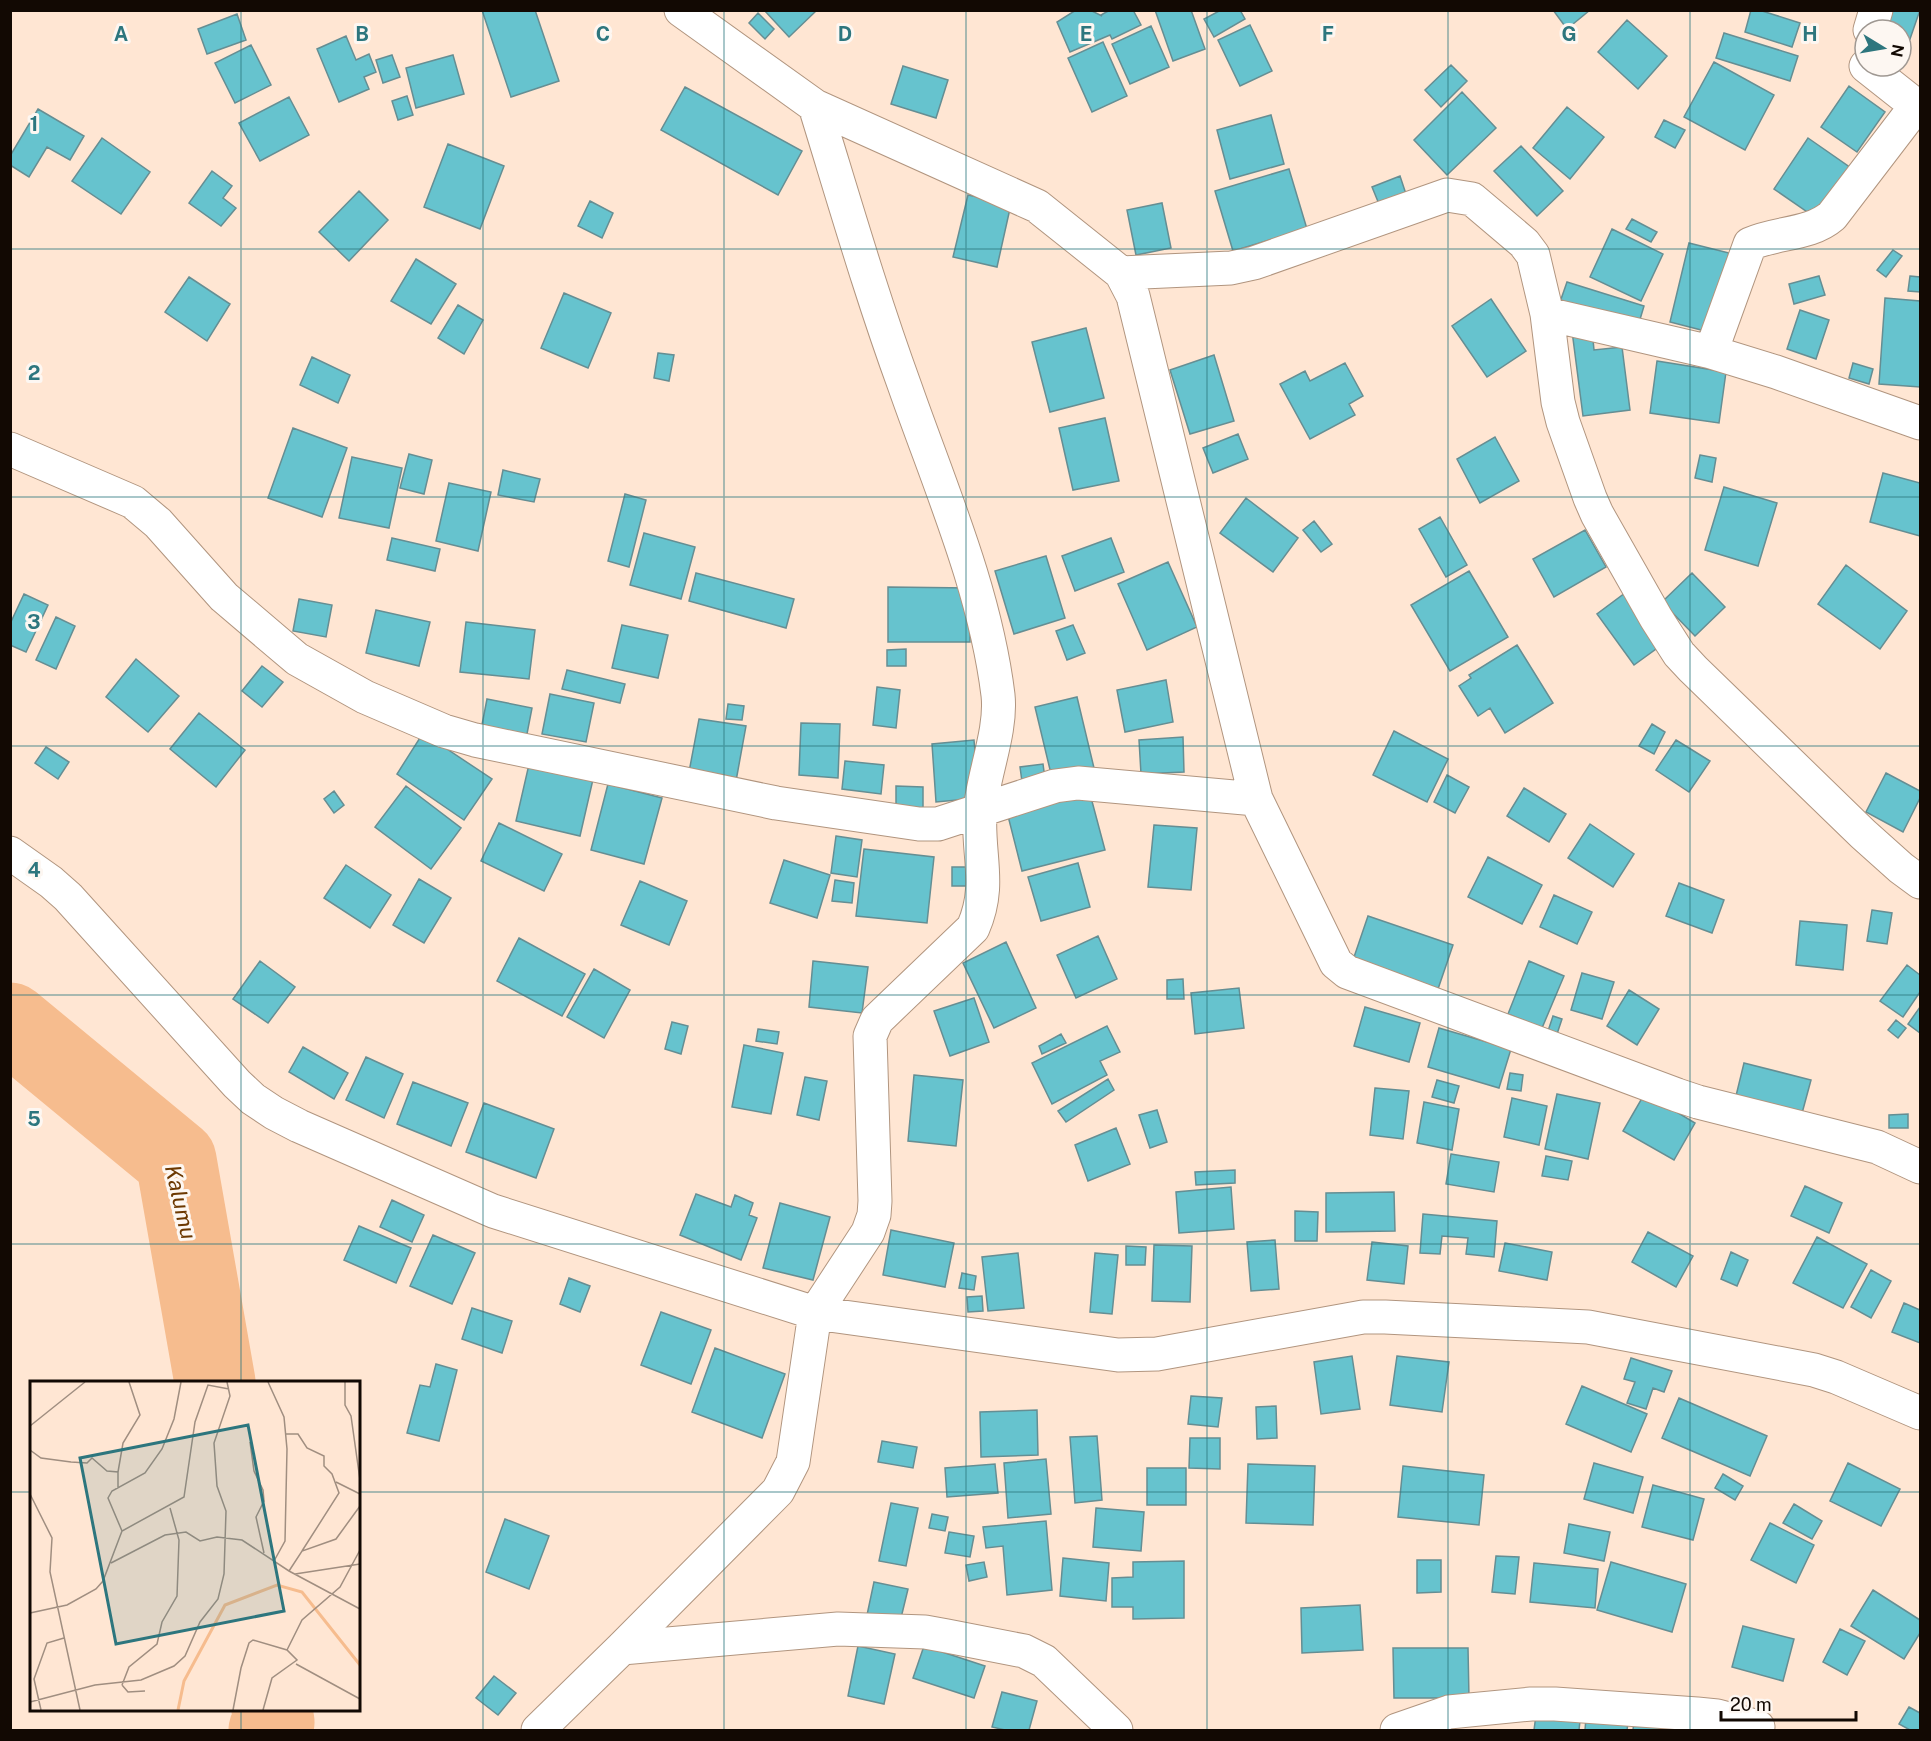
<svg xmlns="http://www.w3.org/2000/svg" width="1931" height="1741" font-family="'Public Sans',sans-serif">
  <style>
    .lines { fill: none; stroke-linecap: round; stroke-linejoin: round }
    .river { stroke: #f6bc8e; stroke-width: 81 }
    .building { fill: #66c3ce; stroke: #658e93; stroke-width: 1.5 }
    .street-casing { stroke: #b1957f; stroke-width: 35 }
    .street { stroke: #fff; stroke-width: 33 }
    .grid { fill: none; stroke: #2d767e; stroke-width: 1.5; stroke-opacity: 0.55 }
    .labels { text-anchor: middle; stroke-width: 6; stroke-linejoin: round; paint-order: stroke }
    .water-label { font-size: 22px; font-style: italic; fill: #6c3800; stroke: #fdf7f2 }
    .inset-river { fill: none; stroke: #f6bc8e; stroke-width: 3 }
    .inset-road { fill: none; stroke: #a08e80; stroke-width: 1.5 }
    .view { fill: #2d767e; fill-opacity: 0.15; stroke: #2d767e; stroke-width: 3 }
    .inset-edge { fill: none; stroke: #120903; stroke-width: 3 }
    .grid-label { font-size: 20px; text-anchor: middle; font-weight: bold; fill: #2d767e; stroke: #fdf7f2; stroke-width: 6; stroke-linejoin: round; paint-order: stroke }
  </style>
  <rect width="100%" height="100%" fill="#ffe6d3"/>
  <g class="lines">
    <path class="river" d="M10,1023L176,1160L215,1382
      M269,1730L274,1722L272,1710"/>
  </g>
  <path class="building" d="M482,10H535L559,81L511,97Z
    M764,10H817L789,37Z
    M1076,10H1090L1102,16L1101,15L1110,10H1133L1141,25L1112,39L1110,35L1070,52L1057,22Z
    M1155,10H1191L1205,49L1173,61Z
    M1221,10H1240L1245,19L1214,37L1204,19Z
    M1553,10H1590L1567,29Z
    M1751,10H1759L1800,23L1792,47L1745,32Z
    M1884,10H1920L1910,39L1901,35V30H1888L1878,26Z
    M758,13L774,29L765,39L749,23Z
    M237,14L246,40L207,54L198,29Z
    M1627,20L1667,56L1638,89L1598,52Z
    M1250,25L1272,71L1240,86L1218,40Z
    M1151,26L1169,67L1130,84L1112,44Z
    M1724,33L1798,56L1790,81L1716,58Z
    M346,36L356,60L369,54L376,72L364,77L369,89L339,102L317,49Z
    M1103,42L1127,96L1092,112L1068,58Z
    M251,45L271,85L235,103L215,63Z
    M392,55L400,77L383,83L376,60Z
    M453,55L464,94L416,108L406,68Z
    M1714,62L1774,95L1745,150L1684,117Z
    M1451,65L1467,81L1441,107L1425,90Z
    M903,66L948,80L936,118L891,104Z
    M1849,86L1885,112L1857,152L1821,127Z
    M685,87L802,151L778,195L661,130Z
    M1462,92L1496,128L1447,175L1414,140Z
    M407,96L413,115L398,120L392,101Z
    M289,97L309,135L260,161L239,123Z
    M1567,107L1604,137L1570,179L1533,148Z
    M38,109L84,136L70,160L47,147L29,177L10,165V156Z
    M1271,115L1284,164L1230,179L1217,130Z
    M1664,120L1685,130L1675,148L1655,137Z
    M102,138L150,172L121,214L72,181Z
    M1808,138L1851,168L1816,218L1774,189Z
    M448,144L504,166L480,229L424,207Z
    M1521,146L1563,191L1537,216L1494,171Z
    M1289,169L1307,229L1233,251L1215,191Z
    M212,171L232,186L223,198L236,208L221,226L189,203Z
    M1400,176L1406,194L1379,204L1372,187Z
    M359,191L388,220L349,261L319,232Z
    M968,195L1011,204L997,267L953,257Z
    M590,201L613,213L602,238L578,226Z
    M1162,203L1171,248L1136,255L1127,210Z
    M1632,219L1657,232L1651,242L1626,229Z
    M1612,229L1663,254L1641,301L1590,277Z
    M1689,243L1729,253L1709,332L1670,322Z
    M1893,250L1902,256L1886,277L1877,270Z
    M416,259L456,284L431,324L391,301Z
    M1819,276L1825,295L1794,304L1789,284Z
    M1910,276L1920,277V292L1908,291Z
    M189,277L230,304L207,341L165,312Z
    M1567,282L1644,306L1638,326L1560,302Z
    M564,293L611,313L588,368L541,348Z
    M1885,298L1920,301V387L1879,384Z
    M1491,299L1526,351L1487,377L1452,326Z
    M458,305L483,320L464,354L438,338Z
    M1800,310L1829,320L1816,359L1787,349Z
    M1086,328L1104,398L1050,412L1032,342Z
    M1592,329L1594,350L1622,347L1630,410L1583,416L1572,331Z
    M658,353L674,355L669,381L654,378Z
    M1214,355L1234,421L1190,434L1170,370Z
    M312,357L350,375L338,403L300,385Z
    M1657,361L1726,372L1719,423L1650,413Z
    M1345,363L1363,396L1349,404L1355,415L1310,439L1280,384L1305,371L1310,381Z
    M1853,363L1873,369L1869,384L1849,378Z
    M1105,418L1119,481L1073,490L1059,428Z
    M293,428L347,448L322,517L268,498Z
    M1238,434L1248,459L1213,473L1203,448Z
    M1495,437L1519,481L1480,503L1457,459Z
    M409,454L432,460L424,494L400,488Z
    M1700,455L1716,458L1712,482L1695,478Z
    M352,457L402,468L389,528L339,518Z
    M503,470L540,479L534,502L498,495Z
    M1883,473L1920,483V536L1870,522Z
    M449,483L491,492L478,551L436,541Z
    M1724,487L1777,503L1758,566L1705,550Z
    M625,494L646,500L629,567L608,561Z
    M1246,498L1298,538L1273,572L1220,533Z
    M1440,517L1467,565L1446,577L1419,529Z
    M1314,521L1332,544L1321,552L1303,530Z
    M1585,530L1606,567L1554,597L1533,559Z
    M644,533L695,547L681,599L630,585Z
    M392,538L440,549L435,571L387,560Z
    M1111,538L1124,572L1075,591L1062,556Z
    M1046,556L1065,618L1014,634L995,571Z
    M1168,562L1197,627L1147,650L1118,584Z
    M1846,565L1907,611L1880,649L1818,604Z
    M1469,571L1508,637L1450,671L1411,605Z
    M696,573L794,599L786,628L689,601Z
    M1692,573L1725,607L1695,636L1662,602Z
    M888,587L970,588V642H888Z
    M1629,590L1667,641L1634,665L1597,614Z
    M24,594L48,605L26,652L10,645V624Z
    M299,599L332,605L326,637L293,631Z
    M376,610L430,622L419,666L366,653Z
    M56,617L75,626L56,669L36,660Z
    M466,622L535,630L529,679L460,672Z
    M622,625L668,635L658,678L612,668Z
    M1073,625L1085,653L1067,660L1056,631Z
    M1517,645L1553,703L1505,733L1490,708L1478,716L1459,686L1471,678L1469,675Z
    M906,649V666H887V650Z
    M136,659L179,696L148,732L106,697Z
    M262,666L283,682L262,707L242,691Z
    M567,670L625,684L620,703L562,689Z
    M1166,680L1173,722L1125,732L1117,690Z
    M877,687L900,690L896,728L873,725Z
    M550,694L594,703L586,742L542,734Z
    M1077,697L1094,768L1052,778L1035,707Z
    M487,699L532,708L526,739L481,730Z
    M728,704L744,706L742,720L726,719Z
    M199,713L245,750L216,787L170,749Z
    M699,719L746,726L736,781L689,772Z
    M801,723L840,724L838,778L799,775Z
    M1652,724L1665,732L1654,754L1639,746Z
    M1394,731L1448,759L1427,802L1373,775Z
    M423,733L492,779L464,820L397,774Z
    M1183,737L1184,772L1141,774L1139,740Z
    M974,740L979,798L936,802L932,744Z
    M1676,740L1710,761L1689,792L1656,770Z
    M46,747L69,762L58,779L35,763Z
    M530,760L594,775L580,836L516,821Z
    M845,761L884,765L881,794L842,789Z
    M1043,764L1046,786L1023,789L1020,767Z
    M1886,773L1920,791V798L1903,832L1866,812Z
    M1447,775L1469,787L1455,813L1434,802Z
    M608,784L662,798L644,864L591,850Z
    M406,786L461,828L431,869L375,827Z
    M896,786L923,787V808L896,807Z
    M1524,788L1566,814L1549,842L1507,816Z
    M1089,790L1105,850L1022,871L1007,812Z
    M334,791L344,805L334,813L324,799Z
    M499,823L562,854L544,891L481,861Z
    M1590,824L1634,854L1613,887L1568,858Z
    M1154,825L1197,828L1191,890L1148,887Z
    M836,836L862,840L857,877L831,873Z
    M864,849L934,857L927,923L856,916Z
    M1488,857L1542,885L1522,924L1468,897Z
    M784,860L830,875L817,918L770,903Z
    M1078,863L1090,907L1041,921L1028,877Z
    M346,865L391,895L370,928L324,898Z
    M952,867H971V886H952Z
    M419,879L451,898L424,943L393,925Z
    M835,880L854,883L852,903L832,901Z
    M640,881L687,901L669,945L621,925Z
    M1679,883L1724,900L1712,933L1666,916Z
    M1554,895L1592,912L1577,944L1540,927Z
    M1872,910L1892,913L1887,944L1867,941Z
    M1368,916L1453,945L1438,989L1353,960Z
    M1800,921L1847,925L1843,970L1796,965Z
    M1098,936L1117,979L1076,998L1057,955Z
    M519,938L585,974L562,1016L497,981Z
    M1006,942L1036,1008L994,1028L963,963Z
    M260,961L295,987L268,1023L233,999Z
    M813,961L868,967L862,1013L809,1007Z
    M1529,961L1564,976L1542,1028L1508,1014Z
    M1907,965L1920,975V992L1903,1017L1880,1001Z
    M594,969L630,990L604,1038L567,1017Z
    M1582,973L1614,982L1602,1019L1571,1010Z
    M1183,979L1184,999H1167V980Z
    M1239,988L1244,1028L1195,1034L1191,993Z
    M1629,990L1659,1009L1637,1045L1607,1026Z
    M974,998L989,1042L950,1056L934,1011Z
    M1365,1007L1420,1023L1409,1062L1354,1046Z
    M1920,1007V1033L1908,1024Z
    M1553,1016L1562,1019L1556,1037L1547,1034Z
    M1896,1020L1906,1028L1898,1038L1888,1030Z
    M672,1022L688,1026L681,1054L665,1049Z
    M1107,1026L1120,1052L1100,1061L1107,1075L1052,1104L1032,1063Z
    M1439,1028L1511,1049L1499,1088L1428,1067Z
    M758,1029L779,1032L777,1044L756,1041Z
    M1061,1034L1066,1043L1042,1054L1039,1046Z
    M744,1045L783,1053L771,1114L732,1107Z
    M303,1047L348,1073L334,1099L289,1072Z
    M366,1057L403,1074L384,1118L346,1100Z
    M1744,1063L1811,1080L1801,1117L1735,1100Z
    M1510,1073L1523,1075L1521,1091L1507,1089Z
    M914,1075L963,1080L956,1146L908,1141Z
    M805,1077L827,1081L819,1120L797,1115Z
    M1108,1079L1114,1090L1066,1122L1058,1111Z
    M1437,1080L1459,1086L1454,1103L1432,1097Z
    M413,1082L468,1103L451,1146L397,1124Z
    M1375,1088L1409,1091L1403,1139L1370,1135Z
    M1645,1093L1695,1123L1674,1160L1623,1131Z
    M1557,1094L1600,1103L1588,1159L1545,1149Z
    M1512,1098L1547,1106L1539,1145L1504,1137Z
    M1424,1102L1459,1109L1452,1150L1417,1143Z
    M484,1103L554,1129L536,1178L466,1152Z
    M1157,1110L1167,1142L1150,1148L1139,1115Z
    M1908,1114V1128H1889V1115Z
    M1116,1128L1130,1164L1088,1181L1075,1145Z
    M1451,1154L1499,1162L1494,1192L1446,1184Z
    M1546,1156L1572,1161L1568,1180L1542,1176Z
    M1235,1170V1183L1196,1185L1195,1172Z
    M1805,1186L1842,1203L1829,1233L1791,1216Z
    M1231,1187L1234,1229L1179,1233L1176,1192Z
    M1394,1192L1395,1231L1326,1232V1193Z
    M696,1194L731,1207L735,1195L753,1203L749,1215L757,1218L741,1260L680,1235Z
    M392,1200L424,1215L412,1242L380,1227Z
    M780,1203L830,1217L813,1280L763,1268Z
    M1295,1211L1318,1212L1317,1241H1295Z
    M1423,1214L1497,1221L1494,1257L1466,1254L1468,1238L1442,1236L1440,1254L1420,1253Z
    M359,1226L411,1248L396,1283L344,1260Z
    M891,1230L954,1243L945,1287L883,1275Z
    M1648,1232L1693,1256L1676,1287L1632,1262Z
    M433,1235L475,1253L452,1304L410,1286Z
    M1817,1237L1867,1264L1843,1308L1793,1283Z
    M1275,1240L1279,1289L1251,1291L1247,1242Z
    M1372,1242L1408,1246L1404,1284L1367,1280Z
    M1505,1243L1552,1252L1547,1280L1499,1271Z
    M1154,1245L1192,1246L1190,1302L1152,1301Z
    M1126,1246L1146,1247L1145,1265H1126Z
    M1731,1252L1748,1260L1737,1286L1721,1279Z
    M1018,1253L1024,1308L988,1311L982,1257Z
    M1095,1253L1118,1255L1112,1314L1090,1312Z
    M1871,1270L1891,1281L1871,1318L1851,1307Z
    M962,1273L976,1276L974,1290L959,1288Z
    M569,1278L590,1286L580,1312L560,1304Z
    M982,1296L983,1311L968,1312L967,1297Z
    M1904,1303L1920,1310V1343L1892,1332Z
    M472,1308L512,1321L502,1353L462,1339Z
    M661,1312L711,1330L691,1384L641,1365Z
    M715,1348L785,1374L762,1438L692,1412Z
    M1352,1356L1360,1409L1321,1414L1314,1362Z
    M1397,1356L1449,1362L1442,1412L1390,1405Z
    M1631,1358L1672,1371L1664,1392L1653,1388L1646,1409L1627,1403L1635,1382L1624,1379Z
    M436,1364L457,1370L439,1441L407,1433L420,1385L430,1387Z
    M1582,1386L1647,1414L1631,1452L1566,1424Z
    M1191,1396L1222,1398L1218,1427L1188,1424Z
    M1679,1398L1767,1436L1750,1476L1662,1438Z
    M1276,1406L1277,1438L1257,1439L1256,1407Z
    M1037,1410L1038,1455L981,1457L980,1412Z
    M1097,1436L1102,1500L1075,1503L1070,1437Z
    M1190,1438H1220V1469L1189,1468Z
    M882,1441L917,1447L913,1468L878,1462Z
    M1046,1459L1051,1514L1008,1518L1004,1463Z
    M1594,1463L1643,1477L1633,1513L1584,1499Z
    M1848,1463L1900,1489L1881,1526L1830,1501Z
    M995,1464L998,1493L947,1497L945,1468Z
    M1248,1464L1315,1466L1313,1525L1246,1523Z
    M1403,1466L1484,1475L1479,1525L1398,1517Z
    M1147,1468H1186V1505H1147Z
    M1723,1474L1743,1486L1735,1500L1715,1488Z
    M1653,1485L1704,1499L1693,1540L1642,1527Z
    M891,1503L918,1508L906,1566L879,1561Z
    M1794,1504L1822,1521L1812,1539L1783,1523Z
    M1096,1508L1144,1512L1141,1551L1093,1547Z
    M932,1514L948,1517L945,1531L929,1528Z
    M505,1519L549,1536L529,1589L486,1572Z
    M1046,1521L1052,1590L1007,1595L1003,1546L986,1548L983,1527Z
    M1770,1523L1814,1545L1796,1583L1751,1560Z
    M1569,1524L1610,1532L1604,1561L1564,1553Z
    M949,1532L974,1536L970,1557L945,1553Z
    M1496,1556L1519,1557L1515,1594L1492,1592Z
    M1063,1558L1109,1563L1106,1601L1060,1596Z
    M1417,1560H1441V1592L1417,1593Z
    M1184,1561V1618L1133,1619V1607H1112V1578L1133,1577V1562Z
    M984,1562L987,1577L969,1581L966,1565Z
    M1611,1562L1686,1584L1672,1632L1597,1610Z
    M1534,1563L1598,1569L1595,1608L1530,1602Z
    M874,1582L908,1589L900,1622L867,1615Z
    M1873,1590L1920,1620V1633L1904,1659L1851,1626Z
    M1360,1605L1363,1650L1302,1653L1301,1608Z
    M1743,1626L1794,1639L1783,1681L1732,1667Z
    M1840,1629L1865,1641L1847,1675L1823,1662Z
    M858,1646L895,1654L884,1704L848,1696Z
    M924,1646L985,1666L974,1698L913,1678Z
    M1393,1648H1468L1469,1698H1394Z
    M494,1676L516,1693L498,1715L476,1698Z
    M1002,1692L1037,1701L1029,1730H1005L992,1727Z
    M1909,1707L1920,1713V1730H1910L1899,1724Z
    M1536,1715L1580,1721L1579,1730H1534Z
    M1586,1718L1628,1723L1627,1730H1585Z
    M1634,1721L1671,1725L1670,1730H1633Z"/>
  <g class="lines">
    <defs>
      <path id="street" d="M681,10L815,106L1037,206L1121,273L1133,296L1256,799L1336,963L1347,972L1677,1095L1698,1102L1877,1147L1920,1167
        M1870,30L1876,10
        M1121,273L1231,268L1254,263L1447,195L1472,199L1524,243L1533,255L1547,314L1558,402L1563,422L1590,498L1597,514L1656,618L1679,654L1693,669L1863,834L1901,868L1920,882
        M1547,314L1711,352L1750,244C1777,232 1810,235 1832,216L1910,114L1912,107L1909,100L1866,66
        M1711,352L1776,372L1920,423
        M10,449L133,502L158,523L224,597L297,659L365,697L444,731L475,740L776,803L919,824H938L1055,786L1078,783L1256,799
        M10,853L51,882L68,897L237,1084L253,1099L274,1113L299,1126L493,1211L815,1313L1118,1355L1157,1354L1363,1317H1385L1588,1327L1814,1370L1836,1377L1920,1413
        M622,1648L838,1629L925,1632L947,1636L1024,1651L1044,1661L1116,1730
        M538,1730L622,1648L778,1491L793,1462L815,1313L868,1232L874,1215L875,1201L870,1036L877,1020L973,928C992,885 977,855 980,811C983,775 1002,731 998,695C985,589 940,487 905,387C871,294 844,200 815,106
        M1397,1730L1449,1712L1531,1704H1555L1697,1714L1717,1716L1758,1727"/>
    </defs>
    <use href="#street" class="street-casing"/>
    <use href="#street" class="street"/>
  </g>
  <path class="grid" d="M241,10V1382M483,10V1730M724,10V1730M966,10V1730M1207,10V1730M1448,10V1730M1690,10V1730M10,249H1920M10,497H1920M10,746H1920M10,995H1920M10,1244H1920M10,1492H32M358,1492H1920M241,1710V1730"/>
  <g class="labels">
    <g class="water-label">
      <text transform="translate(181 1202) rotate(77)" y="8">Kalumu</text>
    </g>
  </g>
  <g transform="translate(30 1381)">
    <rect width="330" height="330" fill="#ffe6d3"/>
    <path class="inset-river" d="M148,329L154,300L195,224L247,204L272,211L330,284"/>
    <path class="inset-road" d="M238,1L254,36L257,68L255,160L244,180M315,1V24L321,35L330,99M0,45L55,1M256,53H268L277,67L294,75V85L302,93L309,112L272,170M220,61L224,90L233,109L234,120L226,136L234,172M0,69L11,77L41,81L57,82L62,77L77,90L88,91V108M88,91L93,62L110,34L99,1M306,101L330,113M0,113L22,157L20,191L50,329M92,150L78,117L82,110L115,92L132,68L144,38L151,1M81,182L135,154L156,151L170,160L187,156L212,159L259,190L330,228M259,190L272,170L306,158L330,125M265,193L330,183M0,232L37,224L66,208L73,200L92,150L154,116L165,41L178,4L199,8M257,269L272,239L310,206L330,169M266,283L330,318M92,304L99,286L127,263L132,241L147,215L149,159L140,127M92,304L98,311L115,310M0,321L65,304L111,299L144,285L155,275L170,241L188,218L194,193L196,130L187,105L184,62L200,15L197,1M11,329L4,298L17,262L34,257M203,329L211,287L219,262L223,259L257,269L267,279L242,297L233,329"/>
    <path class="view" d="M218,44L254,230L86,263L50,77Z"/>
    <rect width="330" height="330" class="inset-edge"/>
  </g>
  <g class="grid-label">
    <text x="121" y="41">A</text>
    <text x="362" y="41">B</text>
    <text x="603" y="41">C</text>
    <text x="845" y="41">D</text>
    <text x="1086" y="41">E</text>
    <text x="1328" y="41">F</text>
    <text x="1569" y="41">G</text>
    <text x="1810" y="41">H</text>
    <text x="34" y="131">1</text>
    <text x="34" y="380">2</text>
    <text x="34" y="629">3</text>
    <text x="34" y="877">4</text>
    <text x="34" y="1126">5</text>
  </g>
  <rect width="1931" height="1741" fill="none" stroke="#120903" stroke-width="24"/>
  <g transform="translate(1883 48) rotate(101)"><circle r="28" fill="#fdf7f2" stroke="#9f9892" stroke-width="1.5"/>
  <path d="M0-4.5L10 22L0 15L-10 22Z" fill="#2d767e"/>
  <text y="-9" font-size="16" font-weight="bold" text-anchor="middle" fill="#120903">N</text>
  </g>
  <path d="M1721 1711v9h135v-9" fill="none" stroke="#120903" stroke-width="3"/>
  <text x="1730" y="1711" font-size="18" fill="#120903" stroke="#fdf7f2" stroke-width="4.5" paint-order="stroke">20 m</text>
</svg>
